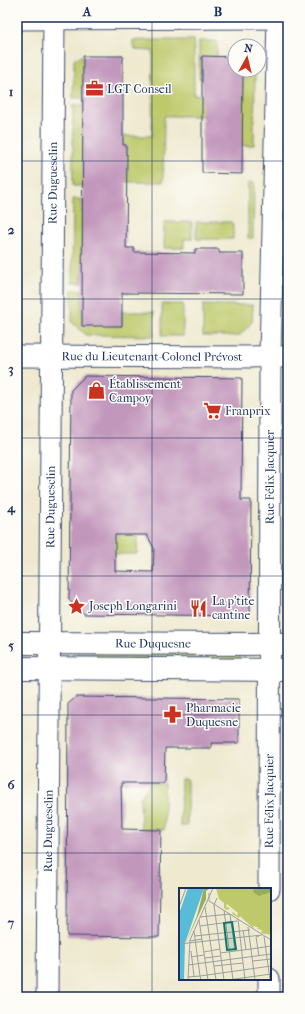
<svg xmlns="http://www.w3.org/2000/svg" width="305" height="1014" font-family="'IM FELL French Canon',serif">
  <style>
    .green { fill: #bdc96b; stroke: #6c7c64 }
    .building { fill: #c297bc; fill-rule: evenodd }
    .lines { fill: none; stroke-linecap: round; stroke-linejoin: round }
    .street-casing { stroke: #3b4b6f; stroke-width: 23 }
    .primary-casing { stroke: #3b4b6f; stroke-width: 24 }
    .street { stroke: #fff; stroke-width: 21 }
    .primary { stroke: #fff; stroke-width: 22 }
    .grid { fill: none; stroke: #1b2f5e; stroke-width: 1; stroke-opacity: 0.55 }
    .labels { text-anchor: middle; stroke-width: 3; stroke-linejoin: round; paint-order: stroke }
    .poi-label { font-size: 12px; fill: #1b2f5e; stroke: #fdfcf7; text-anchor: start }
    .street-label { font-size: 12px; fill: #1b2f5e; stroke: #fdfcf7 }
    .inset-road { fill: none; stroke: #9a9fa2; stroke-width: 1 }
    .view { fill: #0f766e; fill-opacity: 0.15; stroke: #0f766e; stroke-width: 2 }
    .inset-edge { fill: none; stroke: #1b2f5e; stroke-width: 2 }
    .neatline { fill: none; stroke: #1b2f5e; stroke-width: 1.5 }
    .grid-label { font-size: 13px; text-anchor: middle; font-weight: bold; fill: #1b2f5e }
  </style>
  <rect width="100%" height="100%" fill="#fdfcf7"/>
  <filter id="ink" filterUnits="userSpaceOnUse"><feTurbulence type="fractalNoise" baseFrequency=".025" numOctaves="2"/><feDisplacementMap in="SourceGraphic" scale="8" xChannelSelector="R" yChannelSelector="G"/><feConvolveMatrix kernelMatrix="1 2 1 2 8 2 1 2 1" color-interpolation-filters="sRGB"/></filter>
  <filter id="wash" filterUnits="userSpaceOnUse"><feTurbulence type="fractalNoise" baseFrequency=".012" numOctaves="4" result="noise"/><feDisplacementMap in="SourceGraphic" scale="16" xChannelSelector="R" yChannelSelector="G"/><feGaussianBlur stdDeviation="0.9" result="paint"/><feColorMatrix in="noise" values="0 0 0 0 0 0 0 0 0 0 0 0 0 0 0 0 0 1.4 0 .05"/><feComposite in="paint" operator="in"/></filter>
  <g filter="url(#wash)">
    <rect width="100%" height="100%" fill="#eee9cf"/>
    <path class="green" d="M133,40H194V95H203V116H164L163,182H127L126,145H123V136H152L153,51L136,50L133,45Z
      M199,41H217V57H202L201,79H199Z
      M83,56V98H73L74,60L77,57Z
      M243,70H255L254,145L242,146Z
      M73,105L83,106V186H73Z
      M248,183H254L253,238H248Z
      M73,199H82V283H72Z
      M164,222H192V239H184V248H164Z
      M196,222H231L233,225V239H196Z
      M72,290H82V325L122,326V312H154V336L86,335L72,322Z
      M162,304H183V336H162Z
      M203,305H253L252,322L239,336H203Z
      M139,495L137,554H113V525Z
      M77,652L240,654V660L77,658Z
      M181,779H187V826H180Z
      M150,783H164V830L141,829L140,798Z"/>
    <g id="blocks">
      <path class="building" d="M83,56H123V145H126V155L127,154L126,248H134V252L195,253V249H219V253H243V294L122,293V326H82Z
        M202,56L235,57V70H243L242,174L202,173Z
        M85,376L242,378L241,500H251L250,616L84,614L69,600L71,390ZM115,535H147L154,548L153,572L115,571Z
        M76,697L239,699V743H211V748H165L164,783H121L122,829L161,830L159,937L67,936L68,704Z"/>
    </g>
  </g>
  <g filter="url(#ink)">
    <use href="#blocks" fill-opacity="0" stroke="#3b4b6f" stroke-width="1"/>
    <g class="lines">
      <defs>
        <g id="street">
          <path d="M17,19L288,18"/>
          <path id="s1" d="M17,356L288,357"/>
          <path id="s2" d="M269,889L270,356L278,17"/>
          <path id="s3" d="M47,997L54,17"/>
          <path d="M269,997V979"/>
        </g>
        <g id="primary">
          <path id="s4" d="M17,643L288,644"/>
          <path d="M17,668L288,670"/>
        </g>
      </defs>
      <use href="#street" class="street-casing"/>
      <use href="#primary" class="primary-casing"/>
      <use href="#street" class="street"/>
      <use href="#primary" class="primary"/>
    </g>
  </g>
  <path class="grid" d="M152,17V997M17,161H288M17,299H288M17,438H288M17,576H288M17,715H288M17,853H288"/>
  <defs>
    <symbol id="office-bare" viewBox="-9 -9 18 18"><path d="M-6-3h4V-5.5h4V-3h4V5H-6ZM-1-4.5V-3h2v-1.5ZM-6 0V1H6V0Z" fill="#c8321e" stroke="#fdfcf7" stroke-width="2.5" paint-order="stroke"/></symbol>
    <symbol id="shop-bare" viewBox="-9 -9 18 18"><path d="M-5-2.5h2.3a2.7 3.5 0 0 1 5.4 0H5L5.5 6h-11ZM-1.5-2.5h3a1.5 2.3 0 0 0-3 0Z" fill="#c8321e" stroke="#fdfcf7" stroke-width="2.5" paint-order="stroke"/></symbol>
    <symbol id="supermarket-bare" viewBox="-9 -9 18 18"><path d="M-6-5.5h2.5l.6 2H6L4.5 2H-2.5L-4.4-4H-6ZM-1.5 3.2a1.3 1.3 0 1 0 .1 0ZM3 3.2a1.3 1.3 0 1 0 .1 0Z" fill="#c8321e" stroke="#fdfcf7" stroke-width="2.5" paint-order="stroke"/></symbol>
    <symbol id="sight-bare" viewBox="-9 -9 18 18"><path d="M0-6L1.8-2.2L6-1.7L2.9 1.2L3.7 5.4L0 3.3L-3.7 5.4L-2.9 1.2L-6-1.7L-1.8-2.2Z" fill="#c8321e" stroke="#fdfcf7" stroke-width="2.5" paint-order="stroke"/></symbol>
    <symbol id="restaurant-bare" viewBox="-9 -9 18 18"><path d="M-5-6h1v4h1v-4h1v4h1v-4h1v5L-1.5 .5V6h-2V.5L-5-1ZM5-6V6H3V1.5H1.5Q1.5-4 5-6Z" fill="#c8321e" stroke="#fdfcf7" stroke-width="2.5" paint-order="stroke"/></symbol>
    <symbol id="pharmacy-bare" viewBox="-9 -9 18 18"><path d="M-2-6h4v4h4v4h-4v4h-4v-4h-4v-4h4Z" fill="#c8321e" stroke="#fdfcf7" stroke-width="2.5" paint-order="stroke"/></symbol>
  </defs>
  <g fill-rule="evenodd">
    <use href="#office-bare" x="82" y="76" width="25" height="25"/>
    <use href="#shop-bare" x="84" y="378" width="25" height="25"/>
    <use href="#supermarket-bare" x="200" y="398" width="25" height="25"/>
    <use href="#sight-bare" x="64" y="594" width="25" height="25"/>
    <use href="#restaurant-bare" x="186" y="596" width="25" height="25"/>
    <use href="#pharmacy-bare" x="160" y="702" width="25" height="25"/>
  </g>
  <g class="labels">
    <g class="poi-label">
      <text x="107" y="93">LGT Conseil</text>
      <text x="109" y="388">Établissement<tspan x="109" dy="14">Campoy</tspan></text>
      <text x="225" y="415">Franprix</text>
      <text x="212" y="605">La p’tite<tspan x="212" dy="14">cantine</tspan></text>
      <text x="89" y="610">Joseph Longarini</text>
      <text x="186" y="712">Pharmacie<tspan x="186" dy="14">Duquesne</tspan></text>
    </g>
    <g class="street-label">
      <text dy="4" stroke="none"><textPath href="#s3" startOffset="814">Rue Duguesclin</textPath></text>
      <text dy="4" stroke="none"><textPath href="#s1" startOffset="135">Rue du Lieutenant-Colonel Prévost</textPath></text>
      <text dy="4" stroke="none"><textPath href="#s2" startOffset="412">Rue Félix Jacquier</textPath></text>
      <text dy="4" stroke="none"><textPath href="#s3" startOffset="490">Rue Duguesclin</textPath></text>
      <text dy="4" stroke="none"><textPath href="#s4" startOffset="136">Rue Duquesne</textPath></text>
      <text dy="4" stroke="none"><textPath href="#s2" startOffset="88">Rue Félix Jacquier</textPath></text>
      <text dy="4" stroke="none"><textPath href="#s3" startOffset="166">Rue Duguesclin</textPath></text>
    </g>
  </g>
  <g transform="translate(179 888)">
    <rect width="92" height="92" fill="#eee9cf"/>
    <path d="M37,0H92V47L82,45L83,42L78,41L80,40L75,38L74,40L61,28L60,30L53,26L54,24L58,28L59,25L48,16L47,19L51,20L48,22L45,20V15L40,11Z" fill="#bdc96b"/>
    <path d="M25,0H31L27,3V11L6,56L18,28ZM75,0H92V4L80,8L74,4Z" fill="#96ad5f"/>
    <path d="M9,0H25L6,55L5,92H0V26Z" fill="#59bbd7"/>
    <path class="inset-road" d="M30,5V13L92,52M38,10L35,17L45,92M0,19L7,0M26,19L37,92M45,22L54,92M21,29L51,26L56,63M59,31L66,92M20,32L29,92M21,38L58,33M69,39L76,92M64,42L67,62M15,43L21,88L92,78M16,48L71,42M85,48L91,92M11,53L23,51M0,56L83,47M72,61L92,58M12,63L15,88M25,64L41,61M41,65L72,61M80,68L77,49L80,48M12,69L25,67M26,70L41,68M74,73L92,71M9,77L92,66M35,78L64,75M9,89L21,88L22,92M9,92L11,52L34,0M49,92L92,86"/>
    <path class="view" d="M53,34L57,61L48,62L45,35Z"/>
    <rect width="92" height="92" class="inset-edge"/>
  </g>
  <rect width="305" height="1014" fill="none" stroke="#fdfcf7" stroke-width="44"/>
  <g transform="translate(247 58) rotate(8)"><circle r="19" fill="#fdfcf7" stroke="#a3aaba"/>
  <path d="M0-3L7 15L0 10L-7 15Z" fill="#c8321e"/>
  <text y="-6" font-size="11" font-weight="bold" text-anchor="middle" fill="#1b2f5e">N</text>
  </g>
  <rect x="22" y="22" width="261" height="970" class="neatline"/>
  <g class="grid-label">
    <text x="87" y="16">A</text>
    <text x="218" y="16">B</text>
    <text x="11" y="96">1</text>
    <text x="11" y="234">2</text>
    <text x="11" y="373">3</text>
    <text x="11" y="512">4</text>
    <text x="11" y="650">5</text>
    <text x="11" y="789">6</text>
    <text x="11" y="927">7</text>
  </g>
</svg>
